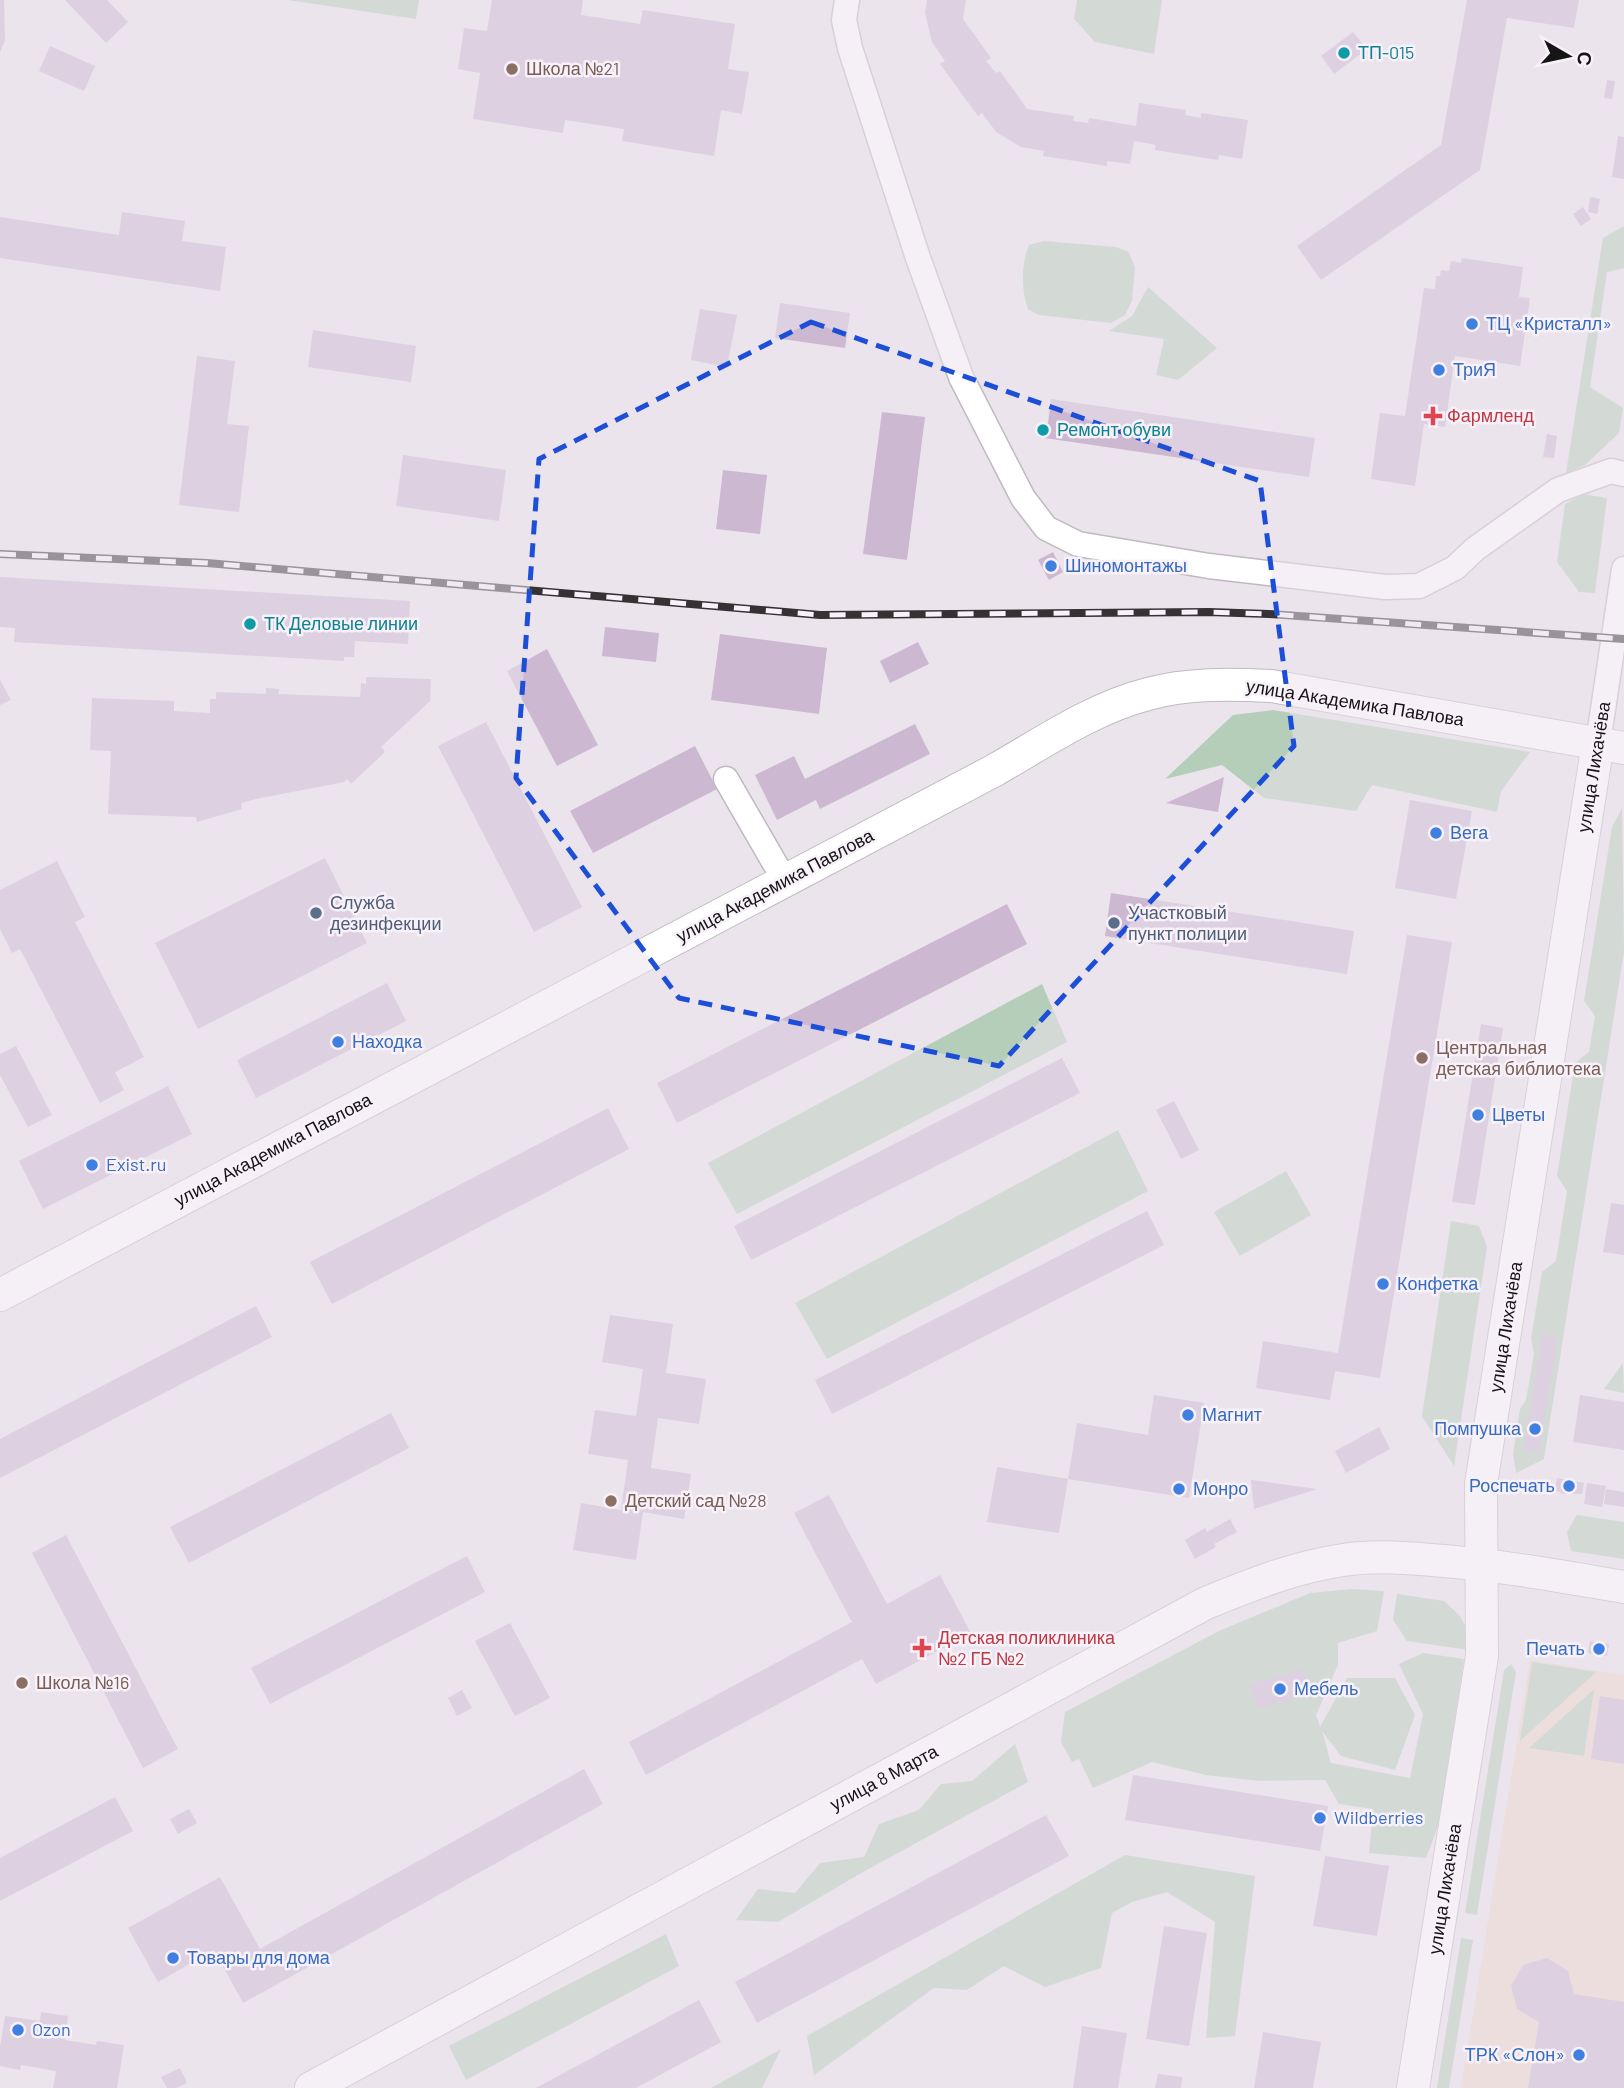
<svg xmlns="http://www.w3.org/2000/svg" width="1624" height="2088" font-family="Barlow,sans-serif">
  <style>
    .commercial { fill: #edd8ca }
    .green { fill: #b5ceb9 }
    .building { fill: #cdb8d2 }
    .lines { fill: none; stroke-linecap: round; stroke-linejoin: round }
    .minor-casing { stroke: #c0b9c2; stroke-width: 27 }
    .major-casing { stroke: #c0b9c2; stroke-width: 34 }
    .minor { stroke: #fff; stroke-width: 24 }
    .major { stroke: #fff; stroke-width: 32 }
    .rail-casing { stroke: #353135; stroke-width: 8 }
    .rail { stroke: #f8f1fa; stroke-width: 5; stroke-dasharray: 16; stroke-linecap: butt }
    .marked { fill: none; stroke: #1d4ed8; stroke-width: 5; stroke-dasharray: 14 9; stroke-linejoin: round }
    .culture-dot { fill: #0f9aa8; stroke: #f8f1fa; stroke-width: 2.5 }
    .education-dot { fill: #8d6e63; stroke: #f8f1fa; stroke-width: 2.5 }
    .shop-dot { fill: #3f7fe0; stroke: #f8f1fa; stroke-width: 2.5 }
    .health-dot { fill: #e0444e; stroke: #f8f1fa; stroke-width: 2.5 }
    .service-dot { fill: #5c6f8a; stroke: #f8f1fa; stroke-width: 2.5 }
    .labels { text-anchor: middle; stroke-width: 5; stroke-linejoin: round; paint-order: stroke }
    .culture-label { font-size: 18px; fill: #0d838f; stroke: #f8f1fa; text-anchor: start }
    .education-label { font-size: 18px; fill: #785e54; stroke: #f8f1fa; text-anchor: start }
    .shop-label { font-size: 18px; fill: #366cbe; stroke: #f8f1fa; text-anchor: start }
    .health-label { font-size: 18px; fill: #be3a42; stroke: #f8f1fa; text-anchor: start }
    .street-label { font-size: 18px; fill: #171417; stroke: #f8f1fa }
    .service-label { font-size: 18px; fill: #4e5e75; stroke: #f8f1fa; text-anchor: start }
  </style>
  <rect width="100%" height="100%" fill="#ebe4ec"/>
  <path class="commercial" d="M1530,1660L1624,1675V2088H1461Z"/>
  <path class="green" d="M288,0H419L416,19Z
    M1077,0H1162L1154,54L1095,42L1074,19Z
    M1624,226V268L1607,272L1590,387L1623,408L1619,433L1585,465L1566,473L1603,238Z
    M1044,241L1116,247L1129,252L1135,268L1132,301L1125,315L1111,323L1039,315L1028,309C1021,290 1021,264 1029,245Z
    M1148,287L1217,348L1178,380L1156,375L1164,339L1109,331L1132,316Z
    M1583,494L1607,498L1595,593L1579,592L1557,562L1565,504Z
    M1273,710L1530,752L1501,791L1497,812L1372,785L1356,811L1264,798L1222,765L1165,779L1233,715Z
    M1622,808L1624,952L1544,1459L1516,1473L1513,1454L1520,1409L1526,1400L1534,1354L1531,1339L1542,1272L1556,1261L1567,1191L1557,1176L1575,1063L1589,1052L1595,1016L1584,1001L1612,827Z
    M1042,984L1067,1042L737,1214L708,1163Z
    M1118,1130L1148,1191L827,1359L795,1303Z
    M1286,1171L1311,1215L1240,1256L1214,1212Z
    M1451,1221L1479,1226L1487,1247L1454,1466L1422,1416Z
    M1623,1363L1624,1393L1604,1389Z
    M1577,1515L1624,1522V1559L1571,1551L1567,1532Z
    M1352,1589L1384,1591L1377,1631L1338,1643V1665L1316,1715L1320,1727L1347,1678H1395L1415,1715L1395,1770L1341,1756L1322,1731L1331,1763L1410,1778L1423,1714L1399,1664L1423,1653L1464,1659L1440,1821L1426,1858L1369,1853L1373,1809L1339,1804L1325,1780L1259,1781L1206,1775L1152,1762L1093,1788L1079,1759L1072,1762L1061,1742L1065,1712L1219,1631L1310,1593Z
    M1397,1594L1444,1601L1460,1616L1471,1636L1469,1650L1407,1641L1393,1620Z
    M1532,1662L1596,1672L1520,1741Z
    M1511,1664L1516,1672L1477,1915L1465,1913L1504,1670Z
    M1594,1689L1584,1756L1529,1748Z
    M1015,1744L1028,1782L863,1872L778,1922L736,1920L758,1889L795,1893L820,1863L864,1857L879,1824L919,1810L941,1784L972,1781Z
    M1125,1855L1255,1876L1235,2036L1206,2038L1215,1922L1167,1892L1132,1902L1112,1913L1101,1968L1045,1987L1004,1966L967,1990L934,1988L814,2075L807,2036Z
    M666,1934L679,1966L466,2080L449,2046Z
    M1461,1938L1473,1940L1449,2088H1437Z
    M781,2049L762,2088H711Z"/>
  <path class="building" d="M0,0H4L5,40L0,52Z
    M65,0H107L128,22L106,43Z
    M492,0H583L581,15L640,24L643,10L735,24L728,69L749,72L742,114L721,110L714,156L622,141L624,129L565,120L563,133L473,119L480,73L458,69L464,28L487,31Z
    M927,0H966L963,19L991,58L986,61L996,73L1000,71L1027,109L1074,116L1073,121L1088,123L1089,118L1136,126L1139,103L1186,110L1185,115L1201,118V113L1248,120L1242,159L1219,155L1218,160L1155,150L1156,145L1134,141L1130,164L1107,161V166L1043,156L1044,151L1021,147L996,132L982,113L978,116L940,64L945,61L932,42L925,13Z
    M1467,0H1579L1574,28L1507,18L1480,170L1321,280L1297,246L1441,145Z
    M1353,32L1367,49L1334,74L1321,56Z
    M50,46L95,66L84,91L39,71Z
    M1607,80L1615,81L1612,99L1604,98Z
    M1618,136L1624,137V179L1612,177Z
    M1590,197L1600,199L1597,214L1588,212Z
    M1583,207L1591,219L1581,226L1573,214Z
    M122,212L185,221L182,241L226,247L220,291L0,258V217L119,235Z
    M1462,258L1523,267L1519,297L1530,298L1520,366L1455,356L1445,427L1424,424L1415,486L1371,479L1380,413L1405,416L1424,288L1435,289L1436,276H1440L1441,270L1449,271L1451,261L1461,263Z
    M780,303L850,313L845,348L775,338Z
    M700,309L737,315L727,367L691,360Z
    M313,330L416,346L411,382L308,367Z
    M197,356L235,361L227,424L249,426L239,512L179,505Z
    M1051,399L1315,438L1309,477L1038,437L1040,422L1048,423Z
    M882,412L925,417L907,560L863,554Z
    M1547,434L1557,436L1554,458L1543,457Z
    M403,455L506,470L499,521L396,506Z
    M723,470L767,475L760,534L716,529Z
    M1053,552L1063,572L1049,580L1038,560Z
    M0,577L410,601L408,644L355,641L354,657H344V661L14,642L15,628L0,627Z
    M605,627L659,633L656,662L602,656Z
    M720,634L827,648L819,714L711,700Z
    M918,642L929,664L890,683L880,661Z
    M547,649L598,745L557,766L507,671Z
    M366,677L431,679L430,701L381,747L385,752L351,784L347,779L344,782L256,799L241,803L242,809L197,822L196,817L108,814L111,751L90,750L92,698L174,701V711L210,713V699H216V692L266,694V688L279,689L278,694L360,697L361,683L366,684Z
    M0,680L11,700L0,705Z
    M486,722L582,907L534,932L438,746Z
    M915,724L930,754L820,809L816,800L777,820L755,775L794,756L805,779Z
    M695,746L717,789L593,853L570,811Z
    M1224,777L1218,812L1166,803Z
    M1410,800L1472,811L1456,899L1395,888Z
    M325,858L367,943L198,1029L155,943Z
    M57,861L85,917L75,922L144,1057L115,1072L124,1090L100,1103L20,949L12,953L0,929V890Z
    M1111,893L1354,931L1347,974L1105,936Z
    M1007,904L1027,944L677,1123L657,1083Z
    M1407,935L1452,942L1380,1378L1335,1371L1330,1400L1256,1388L1263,1341L1338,1353Z
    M387,983L406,1021L256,1098L237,1060Z
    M1481,1024L1503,1028L1475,1205L1452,1202Z
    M16,1046L52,1115L28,1127L0,1075V1054Z
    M1062,1058L1080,1093L751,1260L734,1226Z
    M168,1086L192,1134L43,1209L19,1161Z
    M1174,1101L1199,1150L1181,1159L1156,1110Z
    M608,1108L629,1149L332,1304L310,1262Z
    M1611,1203L1624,1205V1255L1603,1252Z
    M1147,1211L1164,1245L832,1414L815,1380Z
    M256,1306L272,1337L0,1478V1439Z
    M610,1315L673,1324L666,1373L706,1379L699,1424L658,1418L651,1468L691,1474L684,1519L643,1512L636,1560L573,1550L581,1503L621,1510L628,1460L588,1454L595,1410L636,1416L643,1369L602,1362Z
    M1542,1335L1558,1337L1539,1453L1524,1450Z
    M1154,1395L1204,1403L1189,1498L1068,1479L1077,1423L1148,1435Z
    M1580,1395L1624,1402V1450L1573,1442Z
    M391,1413L409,1448L189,1563L170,1527Z
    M1379,1427L1390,1449L1346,1473L1335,1451Z
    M997,1467L1068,1479L1059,1533L987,1522Z
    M1557,1478L1584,1483L1582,1494H1564L1555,1490Z
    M1251,1480L1317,1489L1254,1509Z
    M1587,1483L1606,1486L1602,1507L1584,1504Z
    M1606,1489L1624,1492V1507L1604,1504Z
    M829,1495L887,1604L940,1575L971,1633L876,1684L862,1659L646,1775L629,1742L852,1622L794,1513Z
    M1230,1519L1237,1532L1214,1544L1216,1547L1195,1559L1185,1540L1205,1528L1207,1532Z
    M66,1535L178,1749L143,1768L32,1553Z
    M467,1556L485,1592L270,1704L251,1668Z
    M510,1623L550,1698L515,1716L475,1641Z
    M1590,1641L1609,1644L1607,1656L1588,1653Z
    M1303,1669L1310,1694L1257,1709L1250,1685Z
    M462,1690L472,1708L457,1716L448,1698Z
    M1600,1696L1624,1700V1764L1591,1759Z
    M584,1769L603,1804L243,2003L214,1950L158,1982L128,1928L220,1877L260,1949Z
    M1133,1775L1328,1806L1320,1851L1125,1820Z
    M115,1797L133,1831L0,1901V1858Z
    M189,1809L197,1823L178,1834L170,1819Z
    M1046,1815L1069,1856L757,2023L735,1982Z
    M1325,1856L1389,1866L1377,1936L1313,1926Z
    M1164,1926L1207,1933L1189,2046L1146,2039Z
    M1547,1958L1568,1971L1574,1994L1624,2002V2088H1528L1539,2022L1517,2009L1511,1986L1523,1965Z
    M699,2000L721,2042L636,2088H536Z
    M41,2012L68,2016L65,2040L96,2045L97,2041L124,2045L117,2088H53L56,2071L21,2065L20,2070L0,2066V2047L5,2016L40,2021Z
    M1082,2026L1127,2033L1118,2088H1073Z
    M1263,2032L1321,2042L1313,2088H1254Z
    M180,2068L187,2083L176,2088H167L161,2077Z
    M1158,2074L1182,2077L1181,2088H1155Z"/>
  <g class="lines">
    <defs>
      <path id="minor" d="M847,0L844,20L850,48L918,258L961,377L1023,498L1046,528L1078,544L1209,566L1385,587L1419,586L1455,568L1475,549L1558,490L1611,471L1624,474
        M1598,743L1624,569
        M726,779L785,881"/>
      <path id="major" d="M0,1295L995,770C1044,742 1093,708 1148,694C1188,683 1230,684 1271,686L1624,748
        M311,2088L1206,1603C1250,1585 1295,1567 1343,1560C1377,1555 1410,1558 1444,1561C1505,1566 1564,1577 1624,1587
        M1413,2088L1482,1656L1481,1484L1598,743"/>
    </defs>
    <use href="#minor" class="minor-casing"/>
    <use href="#major" class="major-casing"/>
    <use href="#minor" class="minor"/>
    <use href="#major" class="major"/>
    <defs>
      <path id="rail" d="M0,554L207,563L820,615L1209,612L1269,614L1624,639"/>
    </defs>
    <use href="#rail" class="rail-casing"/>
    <use href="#rail" class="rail"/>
  </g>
  <path d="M0 0H1624V2088H0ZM811,322L1260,481L1294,746L999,1066L679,998L516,778L539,459Z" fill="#ebe4ec" fill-opacity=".55" fill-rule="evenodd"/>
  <path class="marked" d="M811,322L1260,481L1294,746L999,1066L679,998L516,778L539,459Z"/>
  <g class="culture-dot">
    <circle cx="1344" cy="53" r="7"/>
    <circle cx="1043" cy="430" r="7"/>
    <circle cx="250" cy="624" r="7"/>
  </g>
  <g class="education-dot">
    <circle cx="512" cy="69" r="7"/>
    <circle cx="1422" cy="1058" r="7"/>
    <circle cx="611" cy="1501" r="7"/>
    <circle cx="22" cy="1683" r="7"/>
  </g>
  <g class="shop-dot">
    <circle cx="1472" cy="324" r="7"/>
    <circle cx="1439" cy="370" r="7"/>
    <circle cx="1051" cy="566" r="7"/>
    <circle cx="1436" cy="833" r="7"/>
    <circle cx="338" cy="1042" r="7"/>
    <circle cx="1478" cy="1115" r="7"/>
    <circle cx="92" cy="1165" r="7"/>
    <circle cx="1383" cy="1284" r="7"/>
    <circle cx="1188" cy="1415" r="7"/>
    <circle cx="1535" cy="1429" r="7"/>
    <circle cx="1569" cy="1486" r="7"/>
    <circle cx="1179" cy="1489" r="7"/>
    <circle cx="1599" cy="1649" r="7"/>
    <circle cx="1280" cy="1689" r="7"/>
    <circle cx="1320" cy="1818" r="7"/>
    <circle cx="173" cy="1958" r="7"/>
    <circle cx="18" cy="2030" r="7"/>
    <circle cx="1579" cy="2055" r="7"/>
  </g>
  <g class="health-dot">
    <path d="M1429.5 405.5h7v7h7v7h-7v7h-7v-7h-7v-7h7z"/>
    <path d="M918.5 1637.5h7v7h7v7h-7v7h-7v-7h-7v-7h7z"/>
  </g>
  <g class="service-dot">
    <circle cx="316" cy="913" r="7"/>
    <circle cx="1114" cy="923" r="7"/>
  </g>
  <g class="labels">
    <g class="culture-label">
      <text x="1358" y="59">ТП-015</text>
      <text x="1057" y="436">Ремонт обуви</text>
      <text x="264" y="630">ТК Деловые линии</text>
    </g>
    <g class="education-label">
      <text x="526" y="75">Школа №21</text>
      <text x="1436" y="1054">Центральная<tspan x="1436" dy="21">детская библиотека</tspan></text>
      <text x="625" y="1507">Детский сад №28</text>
      <text x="36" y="1689">Школа №16</text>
    </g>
    <g class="shop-label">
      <text x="1486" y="330">ТЦ «Кристалл»</text>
      <text x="1453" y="376">ТриЯ</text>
      <text x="1065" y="572">Шиномонтажы</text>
      <text x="1450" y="839">Вега</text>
      <text x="352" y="1048">Находка</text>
      <text x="1492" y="1121">Цветы</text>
      <text x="106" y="1171">Exist.ru</text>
      <text x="1397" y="1290">Конфетка</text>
      <text x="1202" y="1421">Магнит</text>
      <text x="1521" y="1435" text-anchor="end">Помпушка</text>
      <text x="1555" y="1492" text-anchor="end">Роспечать</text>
      <text x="1193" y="1495">Монро</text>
      <text x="1585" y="1655" text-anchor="end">Печать</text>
      <text x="1294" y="1695">Мебель</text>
      <text x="1334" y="1824">Wildberries</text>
      <text x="187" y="1964">Товары для дома</text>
      <text x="32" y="2036">Ozon</text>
      <text x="1565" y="2061" text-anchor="end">ТРК «Слон»</text>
    </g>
    <g class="health-label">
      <text x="1447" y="422">Фармленд</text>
      <text x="938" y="1644">Детская поликлиника<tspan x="938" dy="21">№2 ГБ №2</tspan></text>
    </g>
    <g class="street-label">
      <text transform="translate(1355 703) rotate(9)" y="6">улица Академика Павлова</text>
      <text transform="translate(1594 767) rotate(-81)" y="6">улица Лихачёва</text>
      <text transform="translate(775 886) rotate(-28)" y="6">улица Академика Павлова</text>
      <text transform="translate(273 1150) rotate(-28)" y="6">улица Академика Павлова</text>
      <text transform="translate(1506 1327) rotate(-81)" y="6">улица Лихачёва</text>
      <text transform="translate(884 1778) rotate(-28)" y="6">улица 8 Марта</text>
      <text transform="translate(1445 1889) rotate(-81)" y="6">улица Лихачёва</text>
    </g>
    <g class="service-label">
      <text x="330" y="909">Служба<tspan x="330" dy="21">дезинфекции</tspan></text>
      <text x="1128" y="919">Участковый<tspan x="1128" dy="21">пункт полиции</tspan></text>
    </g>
  </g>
  <g transform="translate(1568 56) rotate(99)" stroke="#f8f1fa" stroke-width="5" paint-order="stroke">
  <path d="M0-5L12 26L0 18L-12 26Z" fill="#171417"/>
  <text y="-10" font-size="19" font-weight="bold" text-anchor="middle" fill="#171417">С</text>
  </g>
</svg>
